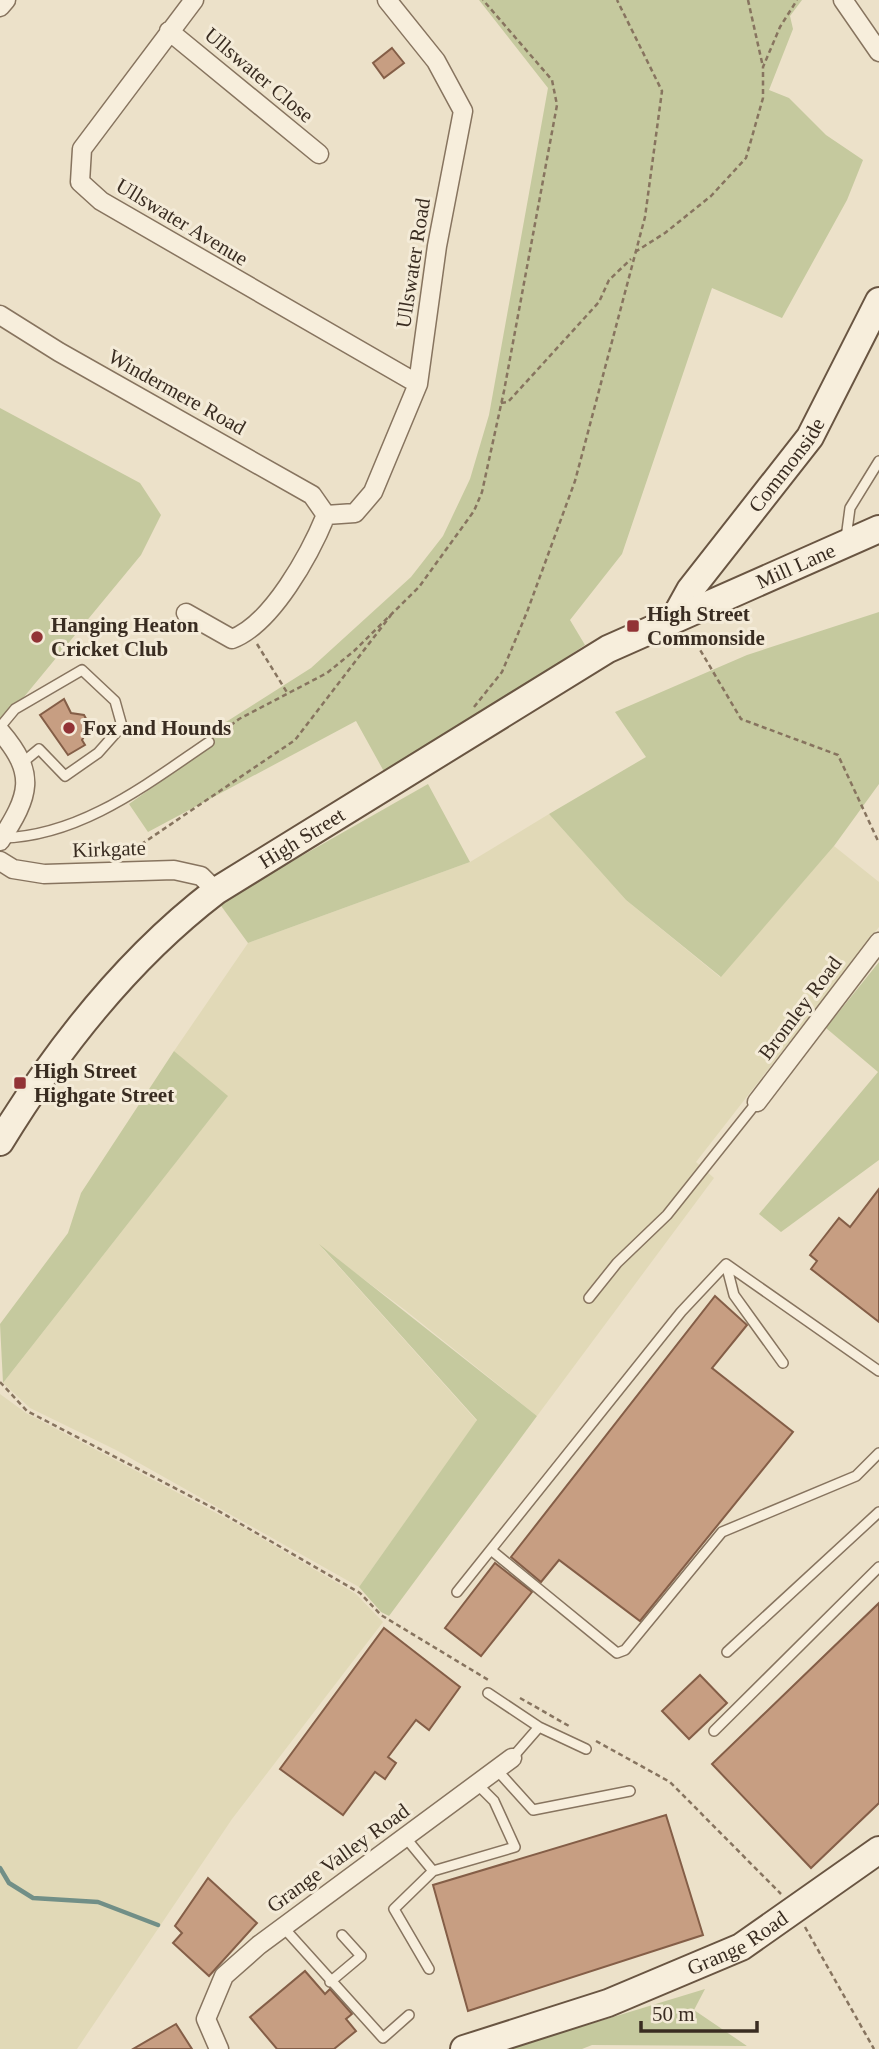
<svg xmlns="http://www.w3.org/2000/svg" width="879" height="2049" font-family="'Times New Roman',serif">
  <style>
    .farmland { fill: #e1d9b7 }
    .green { fill: #c5c99e }
    .lines { fill: none; stroke-linecap: round; stroke-linejoin: round }
    .stream { stroke: #718f87; stroke-width: 4.5 }
    .building { fill: #c79e82; stroke: #845e47; stroke-width: 2 }
    .lane-casing { stroke: #87745f; stroke-width: 12 }
    .street-casing { stroke: #87745f; stroke-width: 21 }
    .secondary-casing { stroke: #695542; stroke-width: 30 }
    .path { stroke: #87745f; stroke-width: 2.5; stroke-dasharray: 5 3.5; stroke-linecap: butt }
    .lane { stroke: #f7eedc; stroke-width: 9 }
    .street { stroke: #f7eedc; stroke-width: 18 }
    .secondary { stroke: #f7eedc; stroke-width: 26 }
    .poi-dot { fill: #923336; stroke: #f4ebd8; stroke-width: 2.5 }
    .labels { text-anchor: middle; stroke-width: 6; stroke-linejoin: round; paint-order: stroke }
    .street-label { font-size: 21px; fill: #392c21; stroke: #f4ebd8 }
    .poi-label { font-size: 21px; font-weight: bold; fill: #392c21; stroke: #f4ebd8; text-anchor: start }
  </style>
  <rect width="100%" height="100%" fill="#ece1c9"/>
  <path class="farmland" d="M549,814L626,900L720,977L834,846L879,882V927L696,1162L714,1178L537,1416L405,1310L322,1248L477,1421L359,1587L116,1450L30,1408L3,1383L227,1097L174,1051L248,943L470,862Z
    M0,1394L26,1413L239,1525L356,1594L383,1622L232,1819L77,2049H0Z"/>
  <path class="green" d="M479,0H802L790,16L793,29L769,90L789,98L826,135L863,160L847,200L782,318L712,288L622,554L570,620L585,645L387,777L356,721L148,832L129,804L213,744L207,734L311,668L411,577L443,536L470,479L489,415L548,88Z
    M0,408L140,483L161,515L141,555L0,726Z
    M879,612V784L834,846L721,977L626,900L549,814L646,757L615,712L747,655Z
    M428,784L470,862L248,943L219,903Z
    M879,962V1160L781,1232L759,1214L878,1072L826,1028Z
    M174,1051L228,1096L3,1383L0,1324L68,1233L81,1193Z
    M319,1244L537,1416L389,1616L381,1612L359,1587L477,1420Z
    M705,1989L694,2010L747,2046L592,2045L582,2049H508Z"/>
  <g class="lines">
    <path class="stream" d="M0,1868L9,1883L33,1898L98,1902L158,1925"/>
  </g>
  <path class="building" d="M392,48L404,63L384,78L373,63Z
    M64,699L71,713L84,715L90,726L82,740L85,745L68,755L40,715Z
    M879,1189V1322L811,1269L817,1261L810,1255L839,1218L850,1227Z
    M715,1296L747,1325L712,1368L793,1432L640,1621L559,1560L541,1582L511,1557Z
    M495,1563L532,1592L481,1656L445,1628Z
    M879,1603V1803L811,1868L712,1764Z
    M384,1628L460,1687L429,1730L416,1720L388,1757L396,1763L385,1779L375,1772L343,1815L280,1769Z
    M700,1675L727,1703L689,1739L662,1711Z
    M666,1815L703,1935L468,2011L433,1885Z
    M208,1878L257,1923L209,1976L173,1943L182,1933L175,1926Z
    M305,1971L325,1994L330,1989L352,2014L346,2019L356,2031L334,2049H277L250,2017Z
    M176,2024L192,2049H133Z"/>
  <g class="lines">
    <defs>
      <path id="lane" d="M846,538L850,508L879,461
        M0,727L15,709L82,670L115,701L122,726L98,753L65,776L39,749L22,763
        M2,838C81,836 147,784 209,742
        M589,1298L617,1263L667,1215L757,1102
        M783,1363L734,1295L726,1264L879,1371
        M491,1550L617,1653L625,1650L722,1532L856,1476L879,1453
        M457,1592L681,1312L726,1264
        M727,1652L879,1512
        M488,1693L539,1727
        M714,1731L879,1567
        M512,1758L539,1727L586,1749
        M496,1769L533,1810L630,1791
        M405,1837L433,1871L394,1909L429,1969
        M433,1871L515,1847L494,1801L477,1784
        M283,1927L383,2038L409,2015
        M330,1982L361,1956L342,1935"/>
      <path id="street" d="M194,0L82,149L80,182L101,201L418,384
        M843,0L879,52
        M0,7L6,0
        M169,31L319,154
        M0,315L59,352L312,495L326,515
        M326,515L355,513L373,492L418,384L437,246L463,111L436,61L387,0
        M186,613L232,639C272,624 310,554 326,515
        M0,731C37,774 30,795 0,841
        M0,861L13,869L44,874L174,870L201,876L216,891
        M757,1102L879,942
        M219,2049L206,2019L224,1976L259,1945L512,1758"/>
      <g id="secondary">
        <path id="s1" d="M675,617L690,590L810,437L879,301"/>
        <path id="s2" d="M0,1142C58,1047 127,959 216,891L608,649L879,529"/>
        <path id="s3" d="M464,2049L608,2003L741,1947L879,1850"/>
      </g>
    </defs>
    <use href="#lane" class="lane-casing"/>
    <use href="#street" class="street-casing"/>
    <use href="#secondary" class="secondary-casing"/>
    <path class="path" d="M748,0L763,67
      M635,252L665,233L711,196L746,158L763,98V67L780,27L797,0
      M501,403L508,402L599,302L609,280L631,259
      M696,634L699,648L741,719L838,755L879,843
      M257,644L288,694
      M474,707L502,672L527,612L575,481L645,217L662,91L617,0
      M217,736L239,719L327,673L354,651L419,587L474,511L482,492L504,391L557,105L552,80L483,0
      M127,854L295,740L391,615
      M0,1382L27,1411L215,1509L360,1593L381,1615L490,1681
      M520,1698L569,1726
      M596,1741L670,1782L781,1894
      M805,1927L874,2049"/>
    <use href="#lane" class="lane"/>
    <use href="#street" class="street"/>
    <use href="#secondary" class="secondary"/>
  </g>
  <g class="poi-dot">
    <rect x="626" y="619" width="14" height="14" rx="3.5"/>
    <circle cx="37" cy="637" r="7"/>
    <circle cx="69" cy="728" r="7"/>
    <rect x="13" y="1076" width="14" height="14" rx="3.5"/>
  </g>
  <g class="labels">
    <g class="street-label">
      <text transform="translate(259 75) rotate(40)" y="7">Ullswater Close</text>
      <text transform="translate(182 222) rotate(31)" y="7">Ullswater Avenue</text>
      <text transform="translate(413 263) rotate(-81)" y="7">Ullswater Road</text>
      <text transform="translate(177 392) rotate(29)" y="7">Windermere Road</text>
      <text dy="7" stroke="none"><textPath href="#s1" startOffset="189">Commonside</textPath></text>
      <text dy="7" stroke="none"><textPath href="#s2" startOffset="999">Mill Lane</textPath></text>
      <text dy="7" stroke="none"><textPath href="#s2" startOffset="434">High Street</textPath></text>
      <text transform="translate(109 849) rotate(-2)" y="7">Kirkgate</text>
      <text transform="translate(800 1008) rotate(-53)" y="7">Bromley Road</text>
      <text transform="translate(338 1858) rotate(-36)" y="7">Grange Valley Road</text>
      <text dy="7" stroke="none"><textPath href="#s3" startOffset="294">Grange Road</textPath></text>
    </g>
    <g class="poi-label">
      <text x="647" y="621">High Street<tspan x="647" dy="24">Commonside</tspan></text>
      <text x="51" y="632">Hanging Heaton<tspan x="51" dy="24">Cricket Club</tspan></text>
      <text x="83" y="735">Fox and Hounds</text>
      <text x="34" y="1078">High Street<tspan x="34" dy="24">Highgate Street</tspan></text>
    </g>
  </g>
  <path d="M641 2021v10h116v-10" fill="none" stroke="#392c21" stroke-width="3.5"/>
  <text x="652" y="2021" font-size="21" fill="#392c21" stroke="#f4ebd8" stroke-width="5" paint-order="stroke">50 m</text>
</svg>
